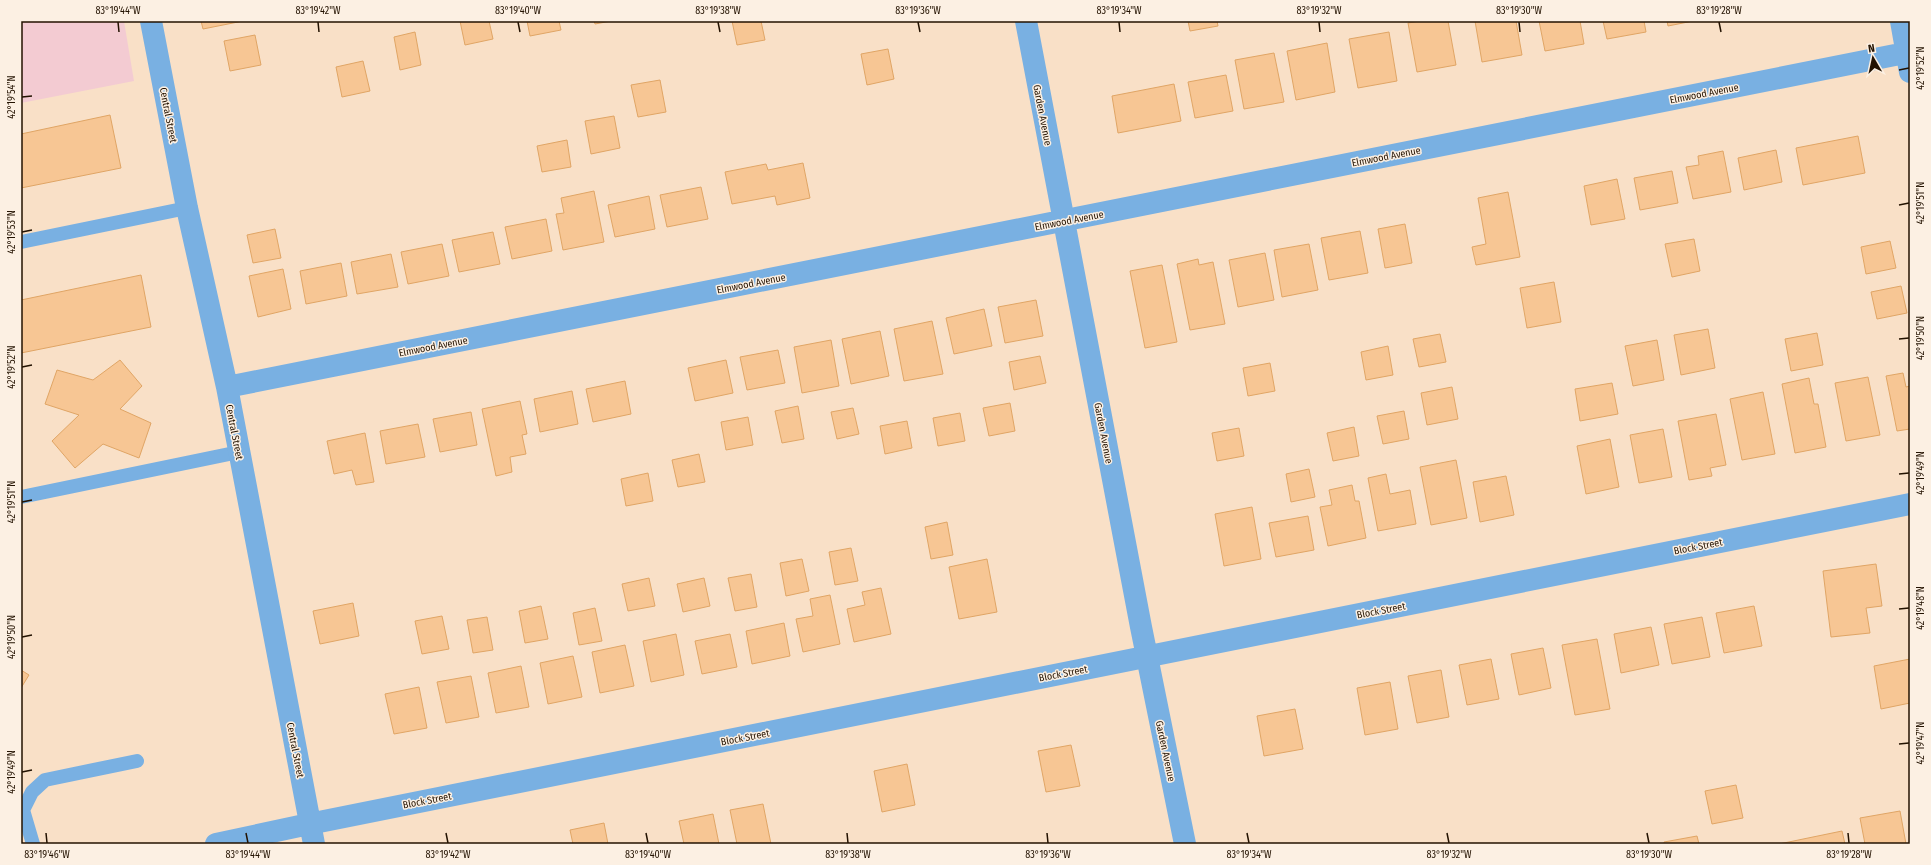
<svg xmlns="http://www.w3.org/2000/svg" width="1931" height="865" font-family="'Fira Sans Condensed',sans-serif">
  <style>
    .green { fill: #f3cbd2 }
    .building { fill: #f7c694; stroke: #e0a565 }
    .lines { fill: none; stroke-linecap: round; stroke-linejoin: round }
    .lane { stroke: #79b0e2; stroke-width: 14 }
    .street { stroke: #79b0e2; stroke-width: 22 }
    .ticks { fill: none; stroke: #231201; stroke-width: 1.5 }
    .labels { text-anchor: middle; stroke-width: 3; stroke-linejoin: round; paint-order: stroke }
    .street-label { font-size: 10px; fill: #231201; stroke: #fcf0e3 }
    .neatline { fill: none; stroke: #231201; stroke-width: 1.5 }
    .ticks-label { font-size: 10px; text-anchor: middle; fill: #231201 }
  </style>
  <rect width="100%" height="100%" fill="#f9e0c7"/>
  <path class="green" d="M21,21H124L134,81L21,103Z"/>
  <path class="building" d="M201,21H243L203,29Z
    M460,21H489L493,39L465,45Z
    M527,21H559L561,30L530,36Z
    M594,21H611L595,24Z
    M732,21H761L765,40L737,45Z
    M1188,21H1217L1218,26L1190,31Z
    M1420,21H1448L1456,65L1417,72L1408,23Z
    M1475,21H1516L1522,55L1482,62Z
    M1539,21H1580L1584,44L1545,51Z
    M1603,21H1644L1646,32L1607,39Z
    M1667,21H1693L1668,26Z
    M415,32L421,65L400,70L394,37Z
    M1389,32L1397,81L1358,88L1349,39Z
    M255,35L261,65L230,71L224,41Z
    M1327,43L1335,92L1296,100L1287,51Z
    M888,49L894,79L867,85L861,54Z
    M1274,53L1284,102L1244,109L1235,60Z
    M363,61L370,91L342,97L336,67Z
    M1226,75L1233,111L1195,118L1188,82Z
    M660,80L666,112L638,117L631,85Z
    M1174,84L1181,121L1118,133L1112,96Z
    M110,115L121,168L21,188V134Z
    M614,116L620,148L591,154L585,121Z
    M1858,136L1865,173L1803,185L1796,148Z
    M567,140L571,167L542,172L537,146Z
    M1776,150L1782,182L1744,190L1738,158Z
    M1723,151L1731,192L1693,199L1686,167L1699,165L1698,156Z
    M803,163L810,198L777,205L775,196L732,204L725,172L766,164L768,170Z
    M1672,171L1678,203L1640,210L1634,178Z
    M1617,179L1625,219L1591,225L1584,186Z
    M701,187L708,219L667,227L660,195Z
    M594,191L604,242L563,250L556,214L564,213L561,198Z
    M1508,192L1520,257L1476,265L1472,247L1486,244L1478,198Z
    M649,196L655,229L615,237L608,205Z
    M546,219L552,251L512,259L505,227Z
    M1405,224L1412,263L1385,268L1378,229Z
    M275,229L281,258L253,263L247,235Z
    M1360,231L1368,273L1329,280L1321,238Z
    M493,232L500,264L459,272L452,240Z
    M1694,239L1700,271L1672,277L1665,244Z
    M1890,241L1896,268L1866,274L1861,247Z
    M442,244L449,276L408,284L401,252Z
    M1309,244L1318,290L1282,297L1274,250Z
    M1265,253L1274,300L1238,307L1229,260Z
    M391,254L398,287L357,294L351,262Z
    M1198,259L1199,265L1213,262L1225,324L1190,330L1177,264Z
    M341,263L347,296L306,304L300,271Z
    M1162,265L1177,342L1145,348L1130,271Z
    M283,269L291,309L258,317L249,276Z
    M141,275L151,327L21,353V300Z
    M1554,282L1561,322L1527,328L1520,288Z
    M1901,286L1907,313L1877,319L1871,292Z
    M1036,300L1043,336L1005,343L998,307Z
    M984,309L992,346L954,354L946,318Z
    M932,321L943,374L904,381L894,329Z
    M1708,329L1715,368L1681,375L1674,335Z
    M880,331L889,376L851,384L842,339Z
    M1817,333L1823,365L1791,371L1785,339Z
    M1440,334L1446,362L1419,367L1413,339Z
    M831,340L839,386L802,393L794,347Z
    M1657,340L1664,380L1633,386L1625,346Z
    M1388,346L1393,375L1366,380L1361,352Z
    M778,350L785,383L747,390L740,357Z
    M1040,356L1046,383L1014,390L1009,362Z
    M120,360L142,386L120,409L151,423L139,458L103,444L75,468L52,441L79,415L45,404L57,370L93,380Z
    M726,360L733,393L695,401L688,368Z
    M1270,363L1275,391L1248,396L1243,368Z
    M1903,373L1906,387L1910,386V429L1897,431L1886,376Z
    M1868,377L1880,435L1846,441L1835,383Z
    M1809,378L1814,404H1818L1826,447L1795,453L1782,384Z
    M625,381L631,414L593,422L586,389Z
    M1612,383L1618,414L1580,421L1575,389Z
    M1452,387L1458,419L1427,425L1421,393Z
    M572,391L578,424L540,432L534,399Z
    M1763,392L1775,454L1742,460L1730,399Z
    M520,401L527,434L522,435L526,454L510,457L512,472L496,476L482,409Z
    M1010,403L1015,431L989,436L983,408Z
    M798,406L804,439L782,443L775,411Z
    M853,408L859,434L837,439L831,412Z
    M1404,411L1409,439L1383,444L1377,416Z
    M471,412L477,445L440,452L433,419Z
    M960,413L965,441L938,446L933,418Z
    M1716,414L1726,465L1710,468L1712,476L1689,480L1678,421Z
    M748,417L753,445L726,450L721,422Z
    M907,421L912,448L885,454L880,426Z
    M418,424L425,457L386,464L380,431Z
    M1354,427L1359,456L1333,461L1327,433Z
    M1239,428L1244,456L1217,461L1212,433Z
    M1663,429L1672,477L1639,483L1630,435Z
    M365,433L374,482L356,485L352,470L334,474L327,441Z
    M1610,439L1619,487L1586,494L1577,446Z
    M699,454L705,482L678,487L672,460Z
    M1456,460L1467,518L1431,525L1420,467Z
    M1309,469L1315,497L1291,502L1286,474Z
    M648,473L653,501L626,506L621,479Z
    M1386,474L1390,494L1410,490L1416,524L1378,531L1368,478Z
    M1506,476L1514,515L1480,522L1473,482Z
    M1352,485L1355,501H1359L1366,538L1328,546L1320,507L1332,505L1329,490Z
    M1252,507L1261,559L1224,566L1215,514Z
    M1308,516L1314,550L1276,557L1269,523Z
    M947,522L953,555L931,559L925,527Z
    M851,548L858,581L835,585L829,552Z
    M802,559L809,591L786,596L780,563Z
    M987,559L997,612L959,619L949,567Z
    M1876,564L1882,606L1866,608L1870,633L1831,637L1823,571Z
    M751,574L757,607L735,611L728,578Z
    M649,578L655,606L628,611L622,584Z
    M704,578L710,606L683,612L677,584Z
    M881,588L891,634L854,642L847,609L865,605L862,592Z
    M830,595L840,644L803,652L796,619L813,616L810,599Z
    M353,603L359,636L320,644L313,611Z
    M541,606L548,639L525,643L519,611Z
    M1754,606L1762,646L1724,653L1716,613Z
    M595,608L602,641L579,645L573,613Z
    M442,616L449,649L422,654L415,621Z
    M487,617L493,650L473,653L467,620Z
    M1702,617L1710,657L1672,664L1664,624Z
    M784,623L790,656L752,664L746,631Z
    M1651,627L1659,665L1621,673L1614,634Z
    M676,634L684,675L651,682L643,641Z
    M730,634L737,667L702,674L695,641Z
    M1597,639L1610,709L1575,715L1562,645Z
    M625,645L634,686L600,693L592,652Z
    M1543,648L1551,688L1519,695L1511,654Z
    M573,656L582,697L548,704L540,663Z
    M1491,659L1499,699L1467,705L1459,665Z
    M1910,659V703L1881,709L1874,666Z
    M521,666L529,707L496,713L488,673Z
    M21,670L29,675L21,688Z
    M1441,670L1449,717L1417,723L1408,676Z
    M471,676L479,717L446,723L437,682Z
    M1390,682L1398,729L1365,735L1357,688Z
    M419,687L427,728L394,734L385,694Z
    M1295,709L1303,749L1264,756L1257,716Z
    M1071,745L1080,786L1046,792L1038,751Z
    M907,764L915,805L882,812L874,771Z
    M1736,785L1743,818L1712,824L1705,791Z
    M763,804L771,844H737L730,810Z
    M1900,811L1906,844H1865L1860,818Z
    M713,814L719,844H684L679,821Z
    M604,823L608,844H573L570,830Z
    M1842,831L1845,844H1779Z
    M1697,836L1699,844H1664V842Z"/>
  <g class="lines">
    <path class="lane" d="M21,242L187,208
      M21,497L239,452
      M21,810H23L33,844
      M23,810L32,792L45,780L137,761"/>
    <path class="street" d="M151,21L187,208L227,387L314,844
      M1026,21L1141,627L1185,844
      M1901,21L1910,72
      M227,387L1910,52
      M216,844L309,824L1910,504"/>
  </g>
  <path class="ticks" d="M118,22L119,32M318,22L319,32M518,22L520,32M718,22L720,32M918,22L920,32M1119,22L1120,32M1319,22L1320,32M1519,22L1520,32M1719,22L1721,32M1899,70L1909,68M22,97L32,96M1899,205L1909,203M22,232L32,230M1899,339L1909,338M22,367L32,365M1899,474L1909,473M22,502L32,500M1899,609L1909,608M22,637L32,635M1899,744L1909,743M22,772L32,770M46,833L47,843M246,833L248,843M446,833L448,843M646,833L648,843M847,833L848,843M1047,833L1048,843M1247,833L1249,843M1447,833L1449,843M1647,833L1649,843M1848,833L1849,843"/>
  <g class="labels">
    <g class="street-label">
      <text transform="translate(1704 93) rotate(-11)" y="4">Elmwood Avenue</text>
      <text transform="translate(169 115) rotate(79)" y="4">Central Street</text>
      <text transform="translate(1043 115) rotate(79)" y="4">Garden Avenue</text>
      <text transform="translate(1386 156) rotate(-11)" y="4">Elmwood Avenue</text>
      <text transform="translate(1069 220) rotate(-11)" y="4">Elmwood Avenue</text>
      <text transform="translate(751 283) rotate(-11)" y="4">Elmwood Avenue</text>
      <text transform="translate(433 346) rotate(-11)" y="4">Elmwood Avenue</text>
      <text transform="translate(235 432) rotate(79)" y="4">Central Street</text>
      <text transform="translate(1104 433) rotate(79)" y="4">Garden Avenue</text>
      <text transform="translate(1698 546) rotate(-11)" y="4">Block Street</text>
      <text transform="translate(1381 610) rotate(-11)" y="4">Block Street</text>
      <text transform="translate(1063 673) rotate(-11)" y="4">Block Street</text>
      <text transform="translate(745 737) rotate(-11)" y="4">Block Street</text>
      <text transform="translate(296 750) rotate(79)" y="4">Central Street</text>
      <text transform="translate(1166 751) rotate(78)" y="4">Garden Avenue</text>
      <text transform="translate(427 800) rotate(-11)" y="4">Block Street</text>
    </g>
  </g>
  <rect width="1931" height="865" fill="none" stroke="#fcf0e3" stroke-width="44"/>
  <g transform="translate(1873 58) rotate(351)" stroke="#fcf0e3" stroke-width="3" paint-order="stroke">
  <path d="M0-3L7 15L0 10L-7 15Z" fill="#231201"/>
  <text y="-6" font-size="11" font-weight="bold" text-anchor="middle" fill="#231201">N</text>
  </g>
  <rect x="22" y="22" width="1887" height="821" class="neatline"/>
  <g class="ticks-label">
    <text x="118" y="14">83°19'44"W</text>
    <text x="318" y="14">83°19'42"W</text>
    <text x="518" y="14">83°19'40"W</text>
    <text x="718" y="14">83°19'38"W</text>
    <text x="918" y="14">83°19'36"W</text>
    <text x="1119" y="14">83°19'34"W</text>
    <text x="1319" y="14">83°19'32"W</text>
    <text x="1519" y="14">83°19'30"W</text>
    <text x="1719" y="14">83°19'28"W</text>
    <text transform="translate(1920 68) rotate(-90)" y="4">42°19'52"N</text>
    <text transform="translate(11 97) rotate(-90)" y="4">42°19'54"N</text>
    <text transform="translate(1920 203) rotate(-90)" y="4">42°19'51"N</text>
    <text transform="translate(11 232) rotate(-90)" y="4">42°19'53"N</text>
    <text transform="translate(1920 338) rotate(-90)" y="4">42°19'50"N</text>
    <text transform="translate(11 367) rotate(-90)" y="4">42°19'52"N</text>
    <text transform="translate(1920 473) rotate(-90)" y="4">42°19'49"N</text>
    <text transform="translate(11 502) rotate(-90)" y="4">42°19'51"N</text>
    <text transform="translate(1920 608) rotate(-90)" y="4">42°19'48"N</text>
    <text transform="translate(11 637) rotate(-90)" y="4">42°19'50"N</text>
    <text transform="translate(1920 743) rotate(-90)" y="4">42°19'47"N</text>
    <text transform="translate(11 772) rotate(-90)" y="4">42°19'49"N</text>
    <text x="47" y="858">83°19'46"W</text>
    <text x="248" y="858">83°19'44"W</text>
    <text x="448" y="858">83°19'42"W</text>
    <text x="648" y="858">83°19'40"W</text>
    <text x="848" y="858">83°19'38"W</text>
    <text x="1048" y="858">83°19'36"W</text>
    <text x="1249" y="858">83°19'34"W</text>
    <text x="1449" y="858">83°19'32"W</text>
    <text x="1649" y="858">83°19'30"W</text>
    <text x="1849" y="858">83°19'28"W</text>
  </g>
</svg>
